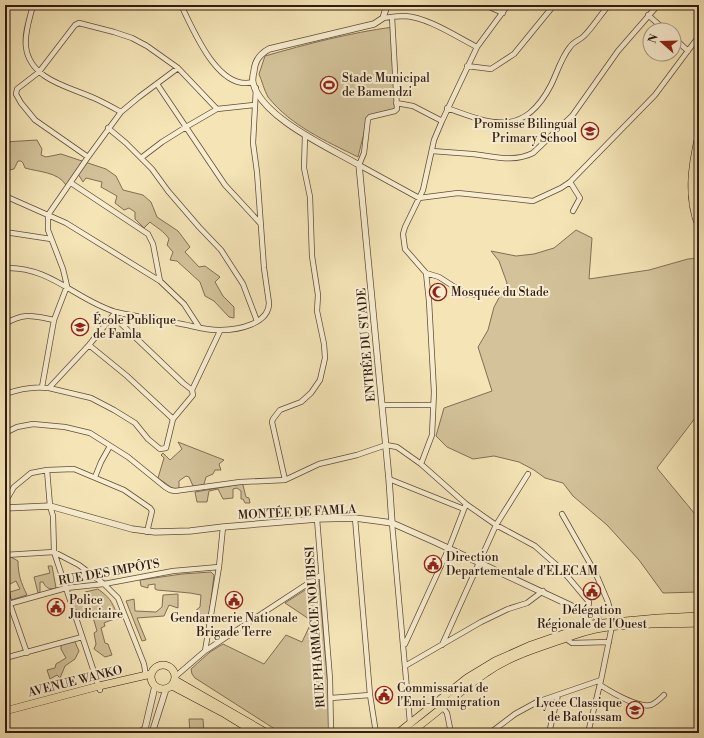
<svg xmlns="http://www.w3.org/2000/svg" width="704" height="738" font-family="'Libre Bodoni',serif">
  <style>
    .green { fill: #d3c29a; stroke: #826e56 }
    .lines { fill: none; stroke-linecap: round; stroke-linejoin: round }
    .minor-casing { stroke: #614d3a; stroke-width: 6 }
    .tertiary-casing { stroke: #614d3a; stroke-width: 7 }
    .primary-casing { stroke: #301b11; stroke-width: 8 }
    .trunk-casing { stroke: #301b11; stroke-width: 8 }
    .minor { stroke: #f8edd0; stroke-width: 4.5 }
    .tertiary { stroke: #f8edd0; stroke-width: 5.5 }
    .primary { stroke: #f4e4b6; stroke-width: 7 }
    .trunk { stroke: #f4e4b6; stroke-width: 7 }
    .labels { text-anchor: middle; stroke-width: 4; stroke-linejoin: round; paint-order: stroke }
    .poi-label { font-size: 12px; fill: #301b11; stroke: #f8edd0; text-anchor: start }
    .street-label { font-size: 12px; fill: #301b11; stroke: #f8edd0 }
  </style>
  <rect width="100%" height="100%" fill="#f4e4b6"/>
  <filter id="stains"><feTurbulence type="fractalNoise" baseFrequency=".005" numOctaves="4"/><feColorMatrix values="0 0 0 0 .2 0 0 0 0 .09 0 0 0 0 .02 0 0 0 .5 -.17"/></filter>
  <radialGradient id="worn" r=".72"><stop offset=".6" stop-color="#630" stop-opacity="0"/><stop offset="1" stop-color="#630" stop-opacity=".3"/></radialGradient>
  <path class="green" d="M393,27L396,109L371,115L367,121L358,157C326,141 291,126 268,97C264,90 262,81 259,74L265,56C307,44 349,33 393,27Z
    M37,140L42,149L41,155L46,157L61,154L106,169L116,176L123,190L143,195L151,202L157,217L178,231L190,247L185,252L199,267L205,266L220,277L215,282L223,296L234,307V318L229,317L214,301L205,296L200,282L177,261L170,260L173,252L167,245L169,239C164,231 157,228 150,222L144,228L135,219V212L129,208L124,210L115,203L117,196L101,187L102,182L86,178L83,182L78,174L66,185C58,172 39,172 25,168L23,163L21,161H18L14,169L5,171V142Z
    M576,230L592,238L589,279L649,270L688,259L699,258V413L657,468L699,519V592L663,593L639,560L607,525L573,496L563,483L545,478L534,470L519,462L494,456L473,459L447,447L436,436L444,408L492,391L478,347L488,330L494,307L507,283L499,261L491,251L516,256L534,254L554,248Z
    M178,442L224,460L219,464L221,470H215L213,474L206,477L204,484L194,488L189,477L186,476L179,481V490H175L158,478L164,458L161,455L163,453L170,460L182,449Z
    M241,484L243,485L246,497L249,498L250,503H245L243,499H241V491L237,488L233,489V498L223,499L218,489L209,491L207,502H197L195,492Z
    M11,557L18,561C18,574 21,583 27,595L11,600L10,592L20,589L16,581L10,584L5,577V558Z
    M48,566H52L56,588C49,590 46,588 43,582H40V593H38L34,577L50,573Z
    M211,572L214,575L209,617L194,612L200,607L201,595L190,593L157,590L155,589V584L148,585V588L141,586L140,580L182,574Z
    M319,581L328,687L330,733H281L195,678L192,674L191,669L210,652L223,644L264,664L286,635L302,642L312,621L285,603Z
    M98,589C110,598 111,600 117,614L123,611L126,619C119,617 111,620 104,623L105,626L101,628L105,643L108,644L112,655L105,657L94,649L96,644L94,633L97,631L90,607L78,613L73,605L76,604L74,601L86,597L85,592Z
    M178,594V608L169,605L164,616L137,618L146,640L142,641L126,601L134,599L135,611L156,612L162,607L163,595Z
    M74,640L79,651L75,659L65,666L60,678L57,675L50,679L47,670L55,668L56,664L66,658L61,649V645Z
    M189,719H203L204,733H190Z"/>
  <g class="lines">
    <defs>
      <path id="minor" d="M33,5C30,18 24,34 26,47C30,80 70,87 94,98C103,102 112,107 121,112
        M181,5C193,29 218,92 253,82
        M485,5L503,13
        M648,15L665,30
        M392,17L397,109L395,111L370,117L368,119L364,153L359,165L419,198L458,193L533,201L561,188L570,182L655,95L699,36
        M383,18C390,17 398,16 405,16C427,17 457,37 477,47
        M674,38L688,51
        M467,66L491,69L514,54L554,5
        M157,84L225,185L260,223
        M396,103L413,106L442,121
        M447,108C493,125 524,137 551,85C557,73 561,58 570,47C573,42 580,40 584,36C593,27 600,15 609,5
        M108,128L126,143L152,169L168,191L199,227L221,250L243,284L257,321
        M432,151C445,152 459,153 472,154C493,156 513,163 533,153L572,116L618,51L658,5
        M88,157L35,120L21,103L16,94L17,89L39,72L75,25L79,23L114,32L132,38L147,46L178,68L217,109
        M141,158L162,142L186,127L217,109L254,105
        M570,182L580,198L573,211
        M71,183L148,234L153,244L160,281
        M5,196L66,223L160,281L184,304L199,327
        M5,232L51,239
        M5,268C50,266 76,300 116,312C135,317 157,319 176,323C191,325 206,331 221,330C238,330 269,324 269,303L264,268L257,172L253,143L256,88
        M426,273L439,277L467,295L495,294
        M113,316L183,383L192,390L220,331
        M5,324C24,312 34,316 54,320
        M42,387L54,320L67,286L63,269L48,230V215L88,157L121,112L139,97L178,68
        M49,388L91,398L114,410L135,423L148,439L160,449L166,448L173,419L127,376L89,345
        M5,394C19,389 34,386 49,388L89,345L115,313
        M382,405H433
        M173,419L193,395L192,390
        M5,435L9,431L17,427L33,424L65,427L90,433L128,457L165,487L170,490L175,491L240,482L285,480L319,464L357,455L386,445L397,447L421,464L466,504L496,525L535,546L562,570L589,602L588,609L584,613
        M421,464L432,435L434,392L429,301L426,273L405,249L403,234L405,227L423,190L434,140L442,121L477,47L508,5
        M47,470L50,506L53,516L54,552L100,690
        M95,477L101,462L110,446
        M389,479L464,509
        M285,480L272,422L273,419L280,410L301,402L311,393L320,380L325,358L324,344L317,311L318,295L312,256L310,197L304,168L305,135
        M5,502L14,487L31,473L47,470L74,469L124,490L150,508L152,511L147,532
        M562,514L596,574L608,602L613,621L601,680L588,733
        M355,518L370,695L376,733
        M317,519L330,679L331,733
        M392,523L410,723
        M5,555L54,552L79,565L104,584L118,598L144,664L146,676
        M5,590L27,653
        M5,605L66,588L104,584L173,571L219,567
        M566,637L569,641L572,643L609,642
        M405,644L449,548L466,504
        M442,645L496,525L528,474
        M205,651L219,567L223,527
        M5,658L82,637
        M405,666L481,622L508,609L527,603L543,591
        M176,676L205,651L321,575
        M600,685C611,692 638,708 651,705C656,703 660,699 664,695
        M331,698L370,695
        M438,701L447,713L451,733
        M138,733L145,728
        M490,733L515,714L537,702L601,680
        M549,733L558,695"/>
      <path id="tertiary" d="M387,5L383,18L374,24L269,49C260,54 255,60 254,71C253,75 252,79 253,83C262,118 330,148 359,165L389,479L392,523
        M5,508L50,506L132,529L155,532L190,531L223,527L317,519L355,518L378,521L392,523L435,542L576,608C587,611 599,614 601,626
        M578,609L588,619L593,627
        M144,733L155,686
        M152,733L166,689"/>
      <path id="primary" d="M699,135C692,165 687,197 699,226"/>
      <path id="trunk" d="M151 677a12 12 0 1 1 24 0a12 12 0 1 1-24 0Z
        M175,680L267,733
        M172,686L225,714L256,733
        M5,711L99,686L151,674
        M398,733L467,678L495,661L531,645L592,624L658,618L699,616
        M409,733C436,715 459,691 486,673C508,657 535,649 561,640C574,635 588,630 602,628C634,623 667,624 699,623"/>
    </defs>
    <use href="#minor" class="minor-casing"/>
    <use href="#tertiary" class="tertiary-casing"/>
    <use href="#primary" class="primary-casing"/>
    <use href="#trunk" class="trunk-casing"/>
    <use href="#minor" class="minor"/>
    <use href="#tertiary" class="tertiary"/>
    <use href="#primary" class="primary"/>
    <use href="#trunk" class="trunk"/>
  </g>
  <defs>
    <symbol id="stadium-ring" viewBox="-11 -11 22 22"><circle r="9.5" fill="#f8edd0" stroke="#8f2418" stroke-width="1.5"/><path d="M0-5a6.5 5 0 1 0 0 10a6.5 5 0 1 0 0-10ZM-3.5-1.8h7v3.6h-7Z" fill="#8f2418"/></symbol>
    <symbol id="school-ring" viewBox="-11 -11 22 22"><circle r="9.5" fill="#f8edd0" stroke="#8f2418" stroke-width="1.5"/><path d="M0-5L7-2L0 1L-7-2ZM-4 1L0 2.5L4 1V4Q0 6-4 4Z" fill="#8f2418"/></symbol>
    <symbol id="mosque-ring" viewBox="-11 -11 22 22"><circle r="9.5" fill="#f8edd0" stroke="#8f2418" stroke-width="1.5"/><path d="M3.5-4.9A6 6 0 1 0 3.5 4.9A5 5 0 1 1 3.5-4.9Z" fill="#8f2418"/></symbol>
    <symbol id="civic-ring" viewBox="-11 -11 22 22"><circle r="9.5" fill="#f8edd0" stroke="#8f2418" stroke-width="1.5"/><path d="M-.6-6.5H3V-4.5H.6V-3L4-1V1h2V6H-6V1h2V-1L-.6-3ZM-1.2 2.5V6h2.4V2.5Z" fill="#8f2418"/></symbol>
  </defs>
  <g fill-rule="evenodd">
    <use href="#stadium-ring" x="319" y="75" width="20" height="20"/>
    <use href="#school-ring" x="580" y="121" width="20" height="20"/>
    <use href="#mosque-ring" x="428" y="282" width="20" height="20"/>
    <use href="#school-ring" x="70" y="317" width="20" height="20"/>
    <use href="#civic-ring" x="423" y="554" width="20" height="20"/>
    <use href="#civic-ring" x="582" y="581" width="20" height="20"/>
    <use href="#civic-ring" x="224" y="590" width="20" height="20"/>
    <use href="#civic-ring" x="46" y="597" width="20" height="20"/>
    <use href="#civic-ring" x="374" y="685" width="20" height="20"/>
    <use href="#school-ring" x="625" y="700" width="20" height="20"/>
  </g>
  <g class="labels">
    <g class="poi-label">
      <text x="342" y="82">Stade Municipal<tspan x="342" dy="14">de Bamendzi</tspan></text>
      <text x="577" y="128" text-anchor="end">Promisse Bilingual<tspan x="577" dy="14">Primary School</tspan></text>
      <text x="451" y="296">Mosquée du Stade</text>
      <text x="93" y="324">École Publique<tspan x="93" dy="14">de Famla</tspan></text>
      <text x="446" y="561">Direction<tspan x="446" dy="14">Departementale d'ELECAM</tspan></text>
      <text x="69" y="604">Police<tspan x="69" dy="14">Judiciaire</tspan></text>
      <text x="592" y="614" text-anchor="middle">Délégation<tspan x="592" dy="14">Régionale de l'Ouest</tspan></text>
      <text x="234" y="622" text-anchor="middle">Gendarmerie Nationale<tspan x="234" dy="14">Brigade Terre</tspan></text>
      <text x="397" y="692">Commissariat de<tspan x="397" dy="14">l'Emi-Immigration</tspan></text>
      <text x="622" y="707" text-anchor="end">Lycee Classique<tspan x="622" dy="14">de Bafoussam</tspan></text>
    </g>
    <g class="street-label">
      <text transform="translate(366 345) rotate(-95)" y="4">ENTRÉE DU STADE</text>
      <text transform="translate(297 512) rotate(-3)" y="4">MONTÉE DE FAMLA</text>
      <text transform="translate(109 572) rotate(-10)" y="4">RUE DES IMPÔTS</text>
      <text transform="translate(315 627) rotate(-94)" y="4">RUE PHARMACIE NOUBISSI</text>
      <text transform="translate(75 681) rotate(-14)" y="4">AVENUE WANKO</text>
    </g>
  </g>
  <rect width="704" height="738" fill="none" stroke="#f4e4b6" stroke-width="20"/>
  <rect x="6" y="6" width="692" height="726" fill="none" stroke="#301b11" stroke-width="2"/>
  <rect x="10" y="10" width="684" height="718" fill="none" stroke="#301b11"/>
  <g transform="translate(662 42) rotate(290)"><circle r="19" fill="#f8edd0" stroke="#a89984"/>
  <path d="M0-3L7 15L0 10L-7 15Z" fill="#8f2418"/>
  <text y="-6" font-size="11" font-weight="bold" text-anchor="middle" fill="#301b11">N</text>
  </g>
  <rect width="100%" height="100%" filter="url(#stains)"/>
  <rect width="100%" height="100%" fill="url(#worn)"/>
</svg>
